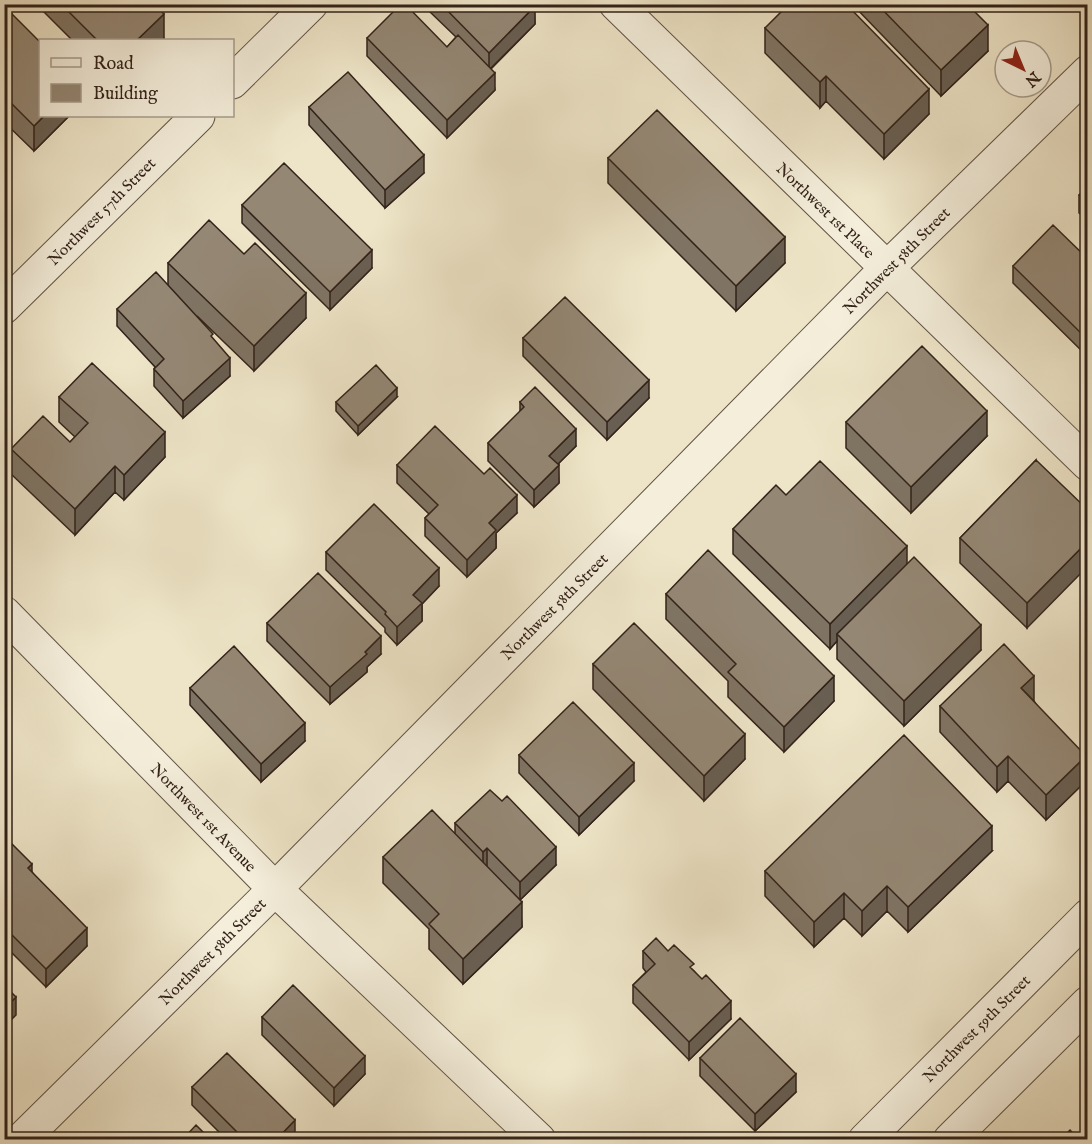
<svg xmlns="http://www.w3.org/2000/svg" width="1092" height="1144" font-family="'IM FELL English',serif">
  <style>
    .lines { fill: none; stroke-linecap: round; stroke-linejoin: round }
    .minor-casing { stroke: #615345; stroke-width: 35 }
    .minor { stroke: #f4eedb; stroke-width: 33 }
    .wall { fill: #7f7464; stroke: #322219; stroke-width: 1.5 }
    .shaded-wall { fill: #685e51; stroke: #322219; stroke-width: 1.5 }
    .building { fill: #948774; stroke: #322219; stroke-width: 1.5 }
    .labels { text-anchor: middle; stroke-width: 4.5; stroke-linejoin: round; paint-order: stroke }
    .street-label { font-size: 16px; fill: #322219; stroke: #f4eedb }
  </style>
  <rect width="100%" height="100%" fill="#eee5c8"/>
  <filter id="stains"><feTurbulence type="fractalNoise" baseFrequency=".00333" numOctaves="4"/><feColorMatrix values="0 0 0 0 .2 0 0 0 0 .09 0 0 0 0 .02 0 0 0 .5 -.17"/></filter>
  <radialGradient id="worn" r=".72"><stop offset=".6" stop-color="#630" stop-opacity="0"/><stop offset="1" stop-color="#630" stop-opacity=".3"/></radialGradient>
  <g class="lines">
    <defs>
      <path id="minor" d="M616,4L1088,464
        M232,82L311,4
        M4,307L198,116
        M4,613L275,889L539,1140
        M21,1140L275,889L886,269L1088,72
        M865,1140L1088,916
        M950,1140L1088,1003"/>
    </defs>
    <use href="#minor" class="minor-casing"/>
    <use href="#minor" class="minor"/>
  </g>
  <path class="wall" d="M36,4H154L164,39L162,40H72Z
    M430,4H534L535,24L491,69L495,90L447,138L367,56V38L447,47L456,37L430,12Z
    M852,4H967L988,51L941,96Z
    M976,4H989L983,11Z
    M4,6L40,116H69L34,151L4,122Z
    M765,28L929,114L884,159L826,101L820,108L765,53Z
    M309,107L424,173L385,208L309,125Z
    M608,158L785,263L736,311L608,183Z
    M1088,187V221L1079,213V195Z
    M242,205L372,268L330,310L242,223Z
    M1088,259V352L1085,354L1013,283V266Z
    M168,263L306,318L254,371L197,316L213,339L230,376L183,418L154,386V369L155,367L117,326V309L168,285Z
    M523,338L649,398L607,440L523,356Z
    M59,397L165,457L124,500L115,492L75,535L11,474V449L70,442L75,437L59,422Z
    M397,397L358,435L336,411V402Z
    M520,402L576,446L558,464L559,483L534,507L488,461V443L520,412Z
    M846,422L987,436L911,513L846,448Z
    M1036,460L1027,628L960,563V538Z
    M397,465L517,513L496,533V548L467,577L425,536V518L429,514L397,483Z
    M786,495L907,565L981,650L904,726L837,659V641L830,649L733,554V529Z
    M326,552L439,586L422,604V621L397,645L385,632V628L326,570Z
    M666,594L834,701L784,752L728,697V681L666,619Z
    M267,623L381,654L367,667V672L330,704L267,641Z
    M593,664L745,759L704,801L593,689Z
    M190,688L305,741L261,782L190,705Z
    M1034,701L1086,781L1046,820L1008,781L997,792L940,732V706Z
    M519,755L634,781L579,835L519,773Z
    M455,823L556,865L520,900L522,927L463,984L429,949V929L383,883V857L455,834Z
    M4,843L32,872L87,946L46,987L4,945Z
    M992,851L908,932L887,911L862,936L844,918L814,947L765,896V871Z
    M643,951H668L694,971L731,1019L689,1060L633,1003V985L646,972L643,968Z
    M262,1017L365,1074L334,1106L262,1035Z
    M700,1058L796,1092L755,1131L700,1076Z
    M192,1087L295,1138L294,1140H227L192,1105Z"/>
  <path class="shaded-wall" d="M983,4H989L983,11Z
    M535,6V24L489,70V53Z
    M164,14V39L162,40H137Z
    M988,25V51L941,96V70Z
    M495,73V90L447,138V120Z
    M826,76V101L820,108V82Z
    M929,89V114L884,159V134Z
    M44,116H69L34,151V126Z
    M424,155V173L385,208V190Z
    M785,237V263L736,311V286Z
    M372,250V268L330,310V292Z
    M306,293V318L254,371V346Z
    M1088,334V352L1085,354V337Z
    M230,358V376L183,418V401Z
    M649,380V398L607,440V422Z
    M397,388V397L358,435V426Z
    M987,411V436L911,513V487Z
    M576,429V446L549,473V456Z
    M165,432V457L124,500V475Z
    M559,465V483L534,507V490Z
    M115,466V492L75,535V509Z
    M517,495V513L496,533V548L467,577V560L489,523Z
    M1088,541V566L1027,628V603Z
    M907,546V571L837,634V641L830,649V624Z
    M439,568V586L422,604V621L397,645V627L413,595Z
    M981,625V650L904,726V701Z
    M381,636V654L367,667V672L330,704V687Z
    M834,676V701L784,752V727Z
    M1034,676V701L1021,688Z
    M305,723V741L261,782V764Z
    M745,734V759L704,801V776Z
    M1008,756V781L997,792V767Z
    M1086,756V781L1046,820V795Z
    M634,763V781L579,835V817Z
    M992,826V851L908,932V907Z
    M556,847V865L520,900V882Z
    M487,848V866L483,870V852Z
    M32,864V882L28,868Z
    M887,886V911L862,936V911Z
    M844,893V918L814,947V922Z
    M522,902V927L463,984V959Z
    M87,928V946L46,987V969Z
    M9,974V991L4,997V979Z
    M16,997V1015L4,1027V1009Z
    M731,1001V1019L689,1060V1042Z
    M365,1056V1074L334,1106V1088Z
    M796,1074V1092L755,1131V1114Z
    M295,1120V1138L294,1140H276Z"/>
  <path class="building" d="M61,4H154L164,14L137,40H97Z
    M401,4H405L447,47L458,35L495,73L447,120L367,38Z
    M441,4H534L535,6L489,53Z
    M789,4H846L929,89L884,134L826,76L820,82L765,28Z
    M877,4H967L988,25L941,70Z
    M4,6L40,42V116H44L34,126L4,96Z
    M348,72L424,155L385,190L309,107Z
    M657,110L785,237L736,286L608,158Z
    M284,163L372,250L330,292L242,205Z
    M1088,187V204L1079,195Z
    M209,220L244,254L255,243L306,293L254,346L168,263Z
    M1053,225L1088,259V334L1085,337L1013,266Z
    M156,272L213,334L211,336L230,358L183,401L154,369L164,359L117,309Z
    M565,297L649,380L607,422L523,338Z
    M922,346L987,411L911,487L846,422Z
    M92,363L165,432L124,475L115,466L75,509L11,449L43,416L70,442L88,423L59,397Z
    M376,365L397,388L358,426L336,402Z
    M535,387L576,429L549,456L559,465L534,490L488,443L524,407L520,402Z
    M435,426L484,474L490,468L517,495L489,523L496,530L467,560L425,518L438,505L397,465Z
    M1036,460L1088,510V541L1027,603L960,538Z
    M820,461L907,546L830,624L733,529L776,485L786,495Z
    M374,504L439,568L413,595L422,603L397,627L385,614L386,612L326,552Z
    M708,550L834,676L784,727L728,672L736,664L666,594Z
    M914,557L981,625L904,701L837,634Z
    M318,573L381,636L365,652L367,654L330,687L267,623Z
    M634,623L745,734L704,776L593,664Z
    M1004,644L1034,676L1021,688L1086,756L1046,795L1008,756L997,767L940,706Z
    M234,646L305,723L261,764L190,688Z
    M573,702L634,763L579,817L519,755Z
    M904,735L992,826L908,907L887,886L862,911L844,893L814,922L765,871Z
    M490,790L502,801L507,796L556,847L520,882L487,848L483,852L455,823Z
    M432,810L522,902L463,959L429,924L439,914L383,857Z
    M8,840L32,864L28,868L87,928L46,969L4,927V843Z
    M656,938L668,951L674,945L694,964L690,967L702,979L706,975L731,1001L689,1042L633,985L655,964L643,951Z
    M4,969L9,974L4,979Z
    M4,985L16,997L4,1009Z
    M293,985L365,1056L334,1088L262,1017Z
    M740,1018L796,1074L755,1114L700,1058Z
    M227,1053L295,1120L276,1140H245L192,1087Z
    M196,1125L211,1140H182Z
    M1070,1130L1079,1140H1060Z"/>
  <g class="labels">
    <g class="street-label">
      <text transform="translate(826 210) rotate(44)" y="6">Northwest 1st Place</text>
      <text transform="translate(101 211) rotate(-45)" y="6">Northwest 57th Street</text>
      <text transform="translate(896 260) rotate(-45)" y="6">Northwest 58th Street</text>
      <text transform="translate(554 606) rotate(-45)" y="6">Northwest 58th Street</text>
      <text transform="translate(204 817) rotate(46)" y="6">Northwest 1st Avenue</text>
      <text transform="translate(212 951) rotate(-45)" y="6">Northwest 58th Street</text>
      <text transform="translate(976 1028) rotate(-45)" y="6">Northwest 59th Street</text>
    </g>
  </g>
  <rect width="1092" height="1144" fill="none" stroke="#eee5c8" stroke-width="24"/>
  <rect x="6" y="6" width="1080" height="1132" fill="none" stroke="#322219" stroke-width="3"/>
  <rect x="12" y="12" width="1068" height="1120" fill="none" stroke="#322219" stroke-width="1.5"/>
  <rect x="39" y="39" width="195" height="78" fill="#f4eedb" stroke="#a69c8d" stroke-width="1.5"/>
  <rect x="51" y="58" width="30" height="9" fill="#f4eedb" stroke="#a69c8d" stroke-width="1.5"/>
  <text x="93" y="69" font-size="18" fill="#322219">Road</text>
  <rect x="51" y="84" width="30" height="18" fill="#948774" stroke="#a69c8d" stroke-width="1.5"/>
  <text x="93" y="99" font-size="18" fill="#322219">Building</text>
  <g transform="translate(1023 69) rotate(137)"><circle r="28" fill="#f4eedb" stroke="#a69c8d" stroke-width="1.5"/>
  <path d="M0-4.5L10 22L0 15L-10 22Z" fill="#8f2418"/>
  <text y="-9" font-size="16" font-weight="bold" text-anchor="middle" fill="#322219">N</text>
  </g>
  <rect width="100%" height="100%" filter="url(#stains)"/>
  <rect width="100%" height="100%" fill="url(#worn)"/>
</svg>
